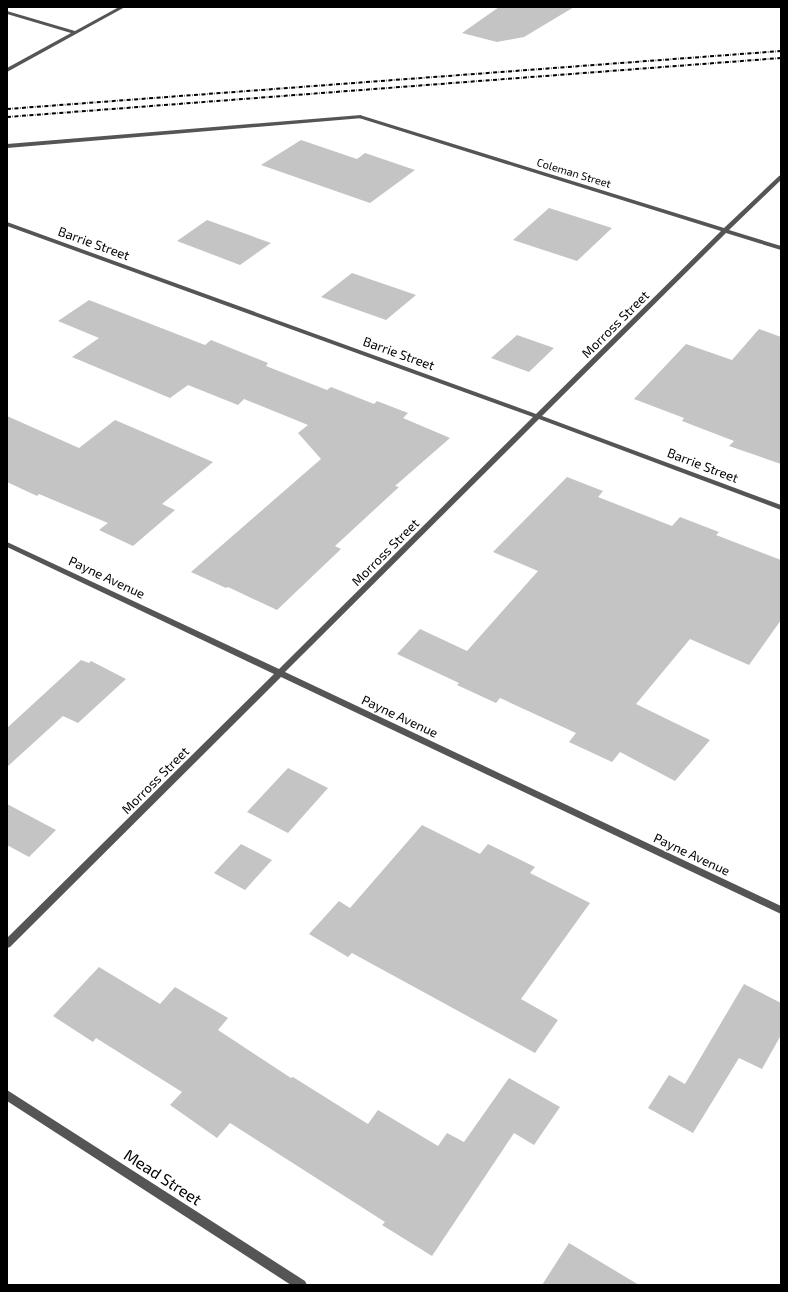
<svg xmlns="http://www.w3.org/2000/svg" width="788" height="1292" font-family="'Exo 2',sans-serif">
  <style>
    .building { fill: #c4c4c4 }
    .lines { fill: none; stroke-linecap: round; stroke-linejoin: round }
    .service { fill: #555; fill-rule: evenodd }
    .minor { fill: #555; fill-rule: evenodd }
    .rail { stroke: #000; stroke-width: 2; stroke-dasharray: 4 1.5 0.5 1.5; stroke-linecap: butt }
    .labels { text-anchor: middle; stroke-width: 3.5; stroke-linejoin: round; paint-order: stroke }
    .far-street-label { font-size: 11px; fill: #000; stroke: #fff }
    .street-label { font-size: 13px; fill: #000; stroke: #fff }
    .near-street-label { font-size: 16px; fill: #000; stroke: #fff }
  </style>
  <rect width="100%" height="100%" fill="#fff"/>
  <path class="building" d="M499,7H574L524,37L497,42L462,33Z
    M301,140L357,159L365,153L415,170L370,203L261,165Z
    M549,208L612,228L577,261L513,240Z
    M207,220L271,243L240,265L177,241Z
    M352,273L416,295L386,320L321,297Z
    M89,300L205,345L211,340L268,363L266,366L327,390L331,387L374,404L377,401L408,413L403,418L450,438L395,486L399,487L335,546L341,549L277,610L228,587L226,588L191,572L321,459L298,433L308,425L244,399L238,405L188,385L170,398L72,357L99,338L58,321Z
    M759,329L781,337V464L729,446L734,441L682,421L684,418L634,399L686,344L732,360Z
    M517,335L554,348L529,372L491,358Z
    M7,416L79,448L115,420L213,462L162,504L175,510L133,546L99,530L108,523L39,494L37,496L7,482Z
    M567,477L603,491L598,497L672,526L680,517L719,532L716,535L781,560V620L749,665L690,639L636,704L710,740L675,781L620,752L612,762L569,742L576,733L500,698L496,703L457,685L459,683L397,654L420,629L467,651L538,571L493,552Z
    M81,660L89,663L91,661L126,679L78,723L63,716L7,767V728Z
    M288,768L328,788L288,833L247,812Z
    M7,804L56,830L29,857L7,845Z
    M422,825L480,854L488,844L535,867L530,873L590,903L521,999L558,1020L535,1053L352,953L348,957L309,934L339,901L350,908Z
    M241,844L272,860L245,890L214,873Z
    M99,967L160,1004L175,987L228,1018L218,1030L291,1078L293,1077L368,1124L378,1110L438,1146L447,1133L464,1142L509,1078L560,1107L534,1145L514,1133L432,1256L382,1225L385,1222L230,1123L217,1138L170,1105L182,1092L96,1038L93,1042L53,1016Z
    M744,984L781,1003V1035L762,1069L739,1058L693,1133L648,1108L669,1075L685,1084Z
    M569,1243L639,1285H542Z"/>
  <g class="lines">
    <path class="service" d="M361,115L364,117L363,118L7,148V144Z"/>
    <path class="minor" d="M119,7H125L7,72V68L71,33L7,14V11L75,31Z
      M359,116H363L724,228L779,176L781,175V180L729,230L781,246V250L726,233L542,416L781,505V510L539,419L285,672L781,906V914L281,677L10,947L7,948V938L274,674L7,547V542L279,669L533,417L7,226V222L536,414L721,231L359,118Z
      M7,1090L305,1281L307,1285H291L7,1101Z"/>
    <path class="rail" d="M7,109L781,51
      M7,117L781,58"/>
  </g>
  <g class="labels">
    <g class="far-street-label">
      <text transform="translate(574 173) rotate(17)" y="4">Coleman Street</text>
    </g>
    <g class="street-label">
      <text transform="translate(94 243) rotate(20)" y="5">Barrie Street</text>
      <text transform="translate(615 324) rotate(-45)" y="5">Morross Street</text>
      <text transform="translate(399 353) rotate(20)" y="5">Barrie Street</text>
      <text transform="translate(703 465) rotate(21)" y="5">Barrie Street</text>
      <text transform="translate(385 552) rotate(-45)" y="5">Morross Street</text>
      <text transform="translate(107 577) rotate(25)" y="5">Payne Avenue</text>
      <text transform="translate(400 716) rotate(25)" y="5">Payne Avenue</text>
      <text transform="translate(155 780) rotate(-45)" y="5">Morross Street</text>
      <text transform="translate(692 854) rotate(25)" y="5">Payne Avenue</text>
    </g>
    <g class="near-street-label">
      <text transform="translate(163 1177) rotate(33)" y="6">Mead Street</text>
    </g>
  </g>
  <rect width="788" height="1292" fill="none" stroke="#000000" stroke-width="16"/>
</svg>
